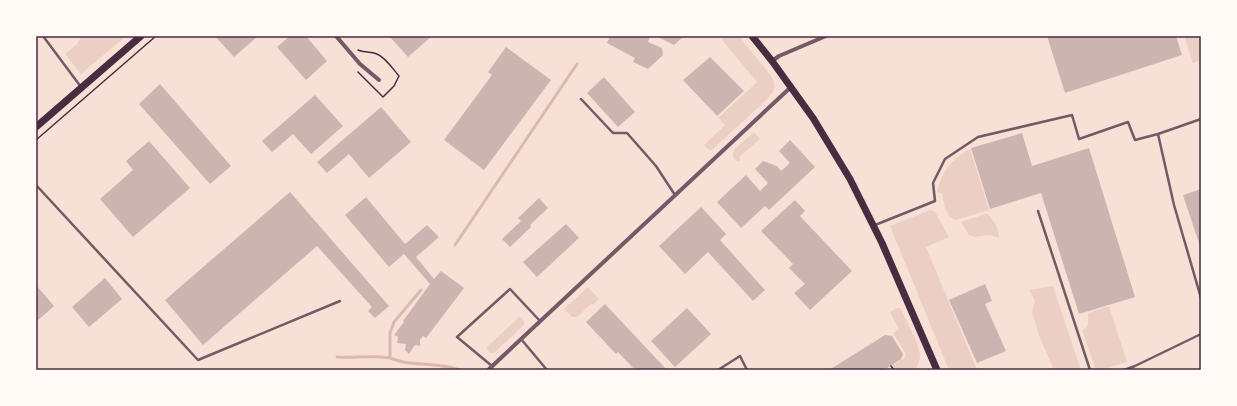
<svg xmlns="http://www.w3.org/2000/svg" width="1237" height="406" font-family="Cabin,sans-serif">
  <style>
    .green { fill: #ebcfc5 }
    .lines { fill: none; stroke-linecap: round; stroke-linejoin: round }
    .stream { stroke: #dcb8b0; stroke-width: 3 }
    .building { fill: #ccb4b1 }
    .path { stroke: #4a2c40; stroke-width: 1.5 }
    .service { stroke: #755966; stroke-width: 2.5 }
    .minor { stroke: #755966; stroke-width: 4 }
    .secondary { stroke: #4a2c40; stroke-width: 7 }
    .neatline { fill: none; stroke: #4a2c40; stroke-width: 1.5 }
  </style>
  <rect width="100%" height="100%" fill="#f7e1d7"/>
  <path class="green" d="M82,36H126L81,74L65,54L77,44Z
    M723,36H739L772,77C778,90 771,95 762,104L712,150H709L704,145L725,125L718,118L757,82L722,40Z
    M1184,36H1201V60L1193,63Z
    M754,132L760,139L739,157L741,160L738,162L734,159L733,155L734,150Z
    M970,149L989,210L955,220C945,216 944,203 942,193L937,192C943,170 950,160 970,149Z
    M930,210L935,212L949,237L926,247L977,370H949L890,226Z
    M985,214H988C994,221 999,229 999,238L990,235L974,237L969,235L961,222Z
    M1053,286L1080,367V370H1054L1040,338L1032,312L1035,301L1029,290Z
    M588,287L599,299L593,305L591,304L577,317H572L564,309L565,308Z
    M1109,306L1127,362L1101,370H1096L1082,330C1090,328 1088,320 1088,313Z
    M897,308H900L902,311C907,323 919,343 920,355C920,361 918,366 915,370H895L892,365L905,358V352L893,333L899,329L890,312Z
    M519,317L522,318L525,324L494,353H490L486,348L488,346Z"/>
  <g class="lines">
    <path class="stream" d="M455,245L577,64
      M337,357C354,358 373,355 390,358C397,360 403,363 411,363C426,365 445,364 459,370
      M390,358V333L394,322L421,290"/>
  </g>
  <path class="building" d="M215,36H258L234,57Z
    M290,36H306L327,61L306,80L277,47Z
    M392,36H432L408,57L390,37Z
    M610,36H650L648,42L662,48L663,55L648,69L633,62L635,58L607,43Z
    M656,36H684L674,45Z
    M1047,36H1176L1182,55L1065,93Z
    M506,47L551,80L484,170L444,140L492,75L488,72Z
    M710,57L744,91L717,116L683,80Z
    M604,77L635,112L618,127L587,93Z
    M160,84L231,166L210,184L139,104Z
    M315,95L343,126L311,154L293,134L272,152L262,141Z
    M381,107L411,142L369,178L349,154L327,173L317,162Z
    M1022,133L1032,166L1089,148L1135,297L1079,314L1041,193L990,209L971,148Z
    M790,140L815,167L769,210L765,206L741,228L717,202L746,175L760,191L768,183L755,169L763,161L777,166L781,171L790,163L779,151Z
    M149,141L190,188L133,237L100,199L133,170L126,161Z
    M1201,189V249L1183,195Z
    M290,192L389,306L375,318L368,311L372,307L317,246L203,345L165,300Z
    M366,197L405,244L427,225L439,237L416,257L434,279L441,271L464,288L426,338L423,336L420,340V346L415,345L409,354L405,350L406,344L397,343L398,337L394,335L404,322L403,321L430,284L404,254L389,267L345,215Z
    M539,198L548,208L530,225L531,227L510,247L502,239L521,221L518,218Z
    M795,200L805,211L800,216L852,271L810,310L794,293L805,284L789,268L793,264L761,231Z
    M701,207L726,234L720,240L765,290L753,301L708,252L685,274L659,246Z
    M566,224L579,238L537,277L523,262Z
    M105,278L122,299L89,327L72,307Z
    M985,284L992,301L985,304L1006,351L977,363L949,300Z
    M36,285L54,306L36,322Z
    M605,304L667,370H635L618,352L616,354L586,322Z
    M687,308L711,334L675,367L651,341Z
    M885,335L892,336L903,354L901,359L884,370H829Z"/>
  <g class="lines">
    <path class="path" d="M358,50C364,53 370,51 377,54C385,57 393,69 399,76L394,86L383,97L358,72
      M36,140L156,36
      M891,366L894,370"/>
    <path class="service" d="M43,36L81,87
      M581,99L613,133H627L656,166L675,195
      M1158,134L1201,119
      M36,185L198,360L340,301
      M1038,211L1090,370
      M875,225L935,201L933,183L945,159L978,137L1072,115L1079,139L1128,122L1135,140L1158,134L1174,205L1201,298
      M521,339L547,370
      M492,366L457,337L510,289L540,321
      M718,370L740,356L747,370
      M1124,370L1135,366L1201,334"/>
    <path class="minor" d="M336,36L360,64L379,80
      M772,61L779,56L826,36
      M488,370L791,87"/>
    <path class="secondary" d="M752,36L772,61L813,118L850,179L882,243L937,370
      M36,127L141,36"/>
  </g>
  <rect width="1237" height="406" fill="none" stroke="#fffaf5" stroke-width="74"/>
  <rect x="37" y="37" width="1163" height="332" class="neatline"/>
</svg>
